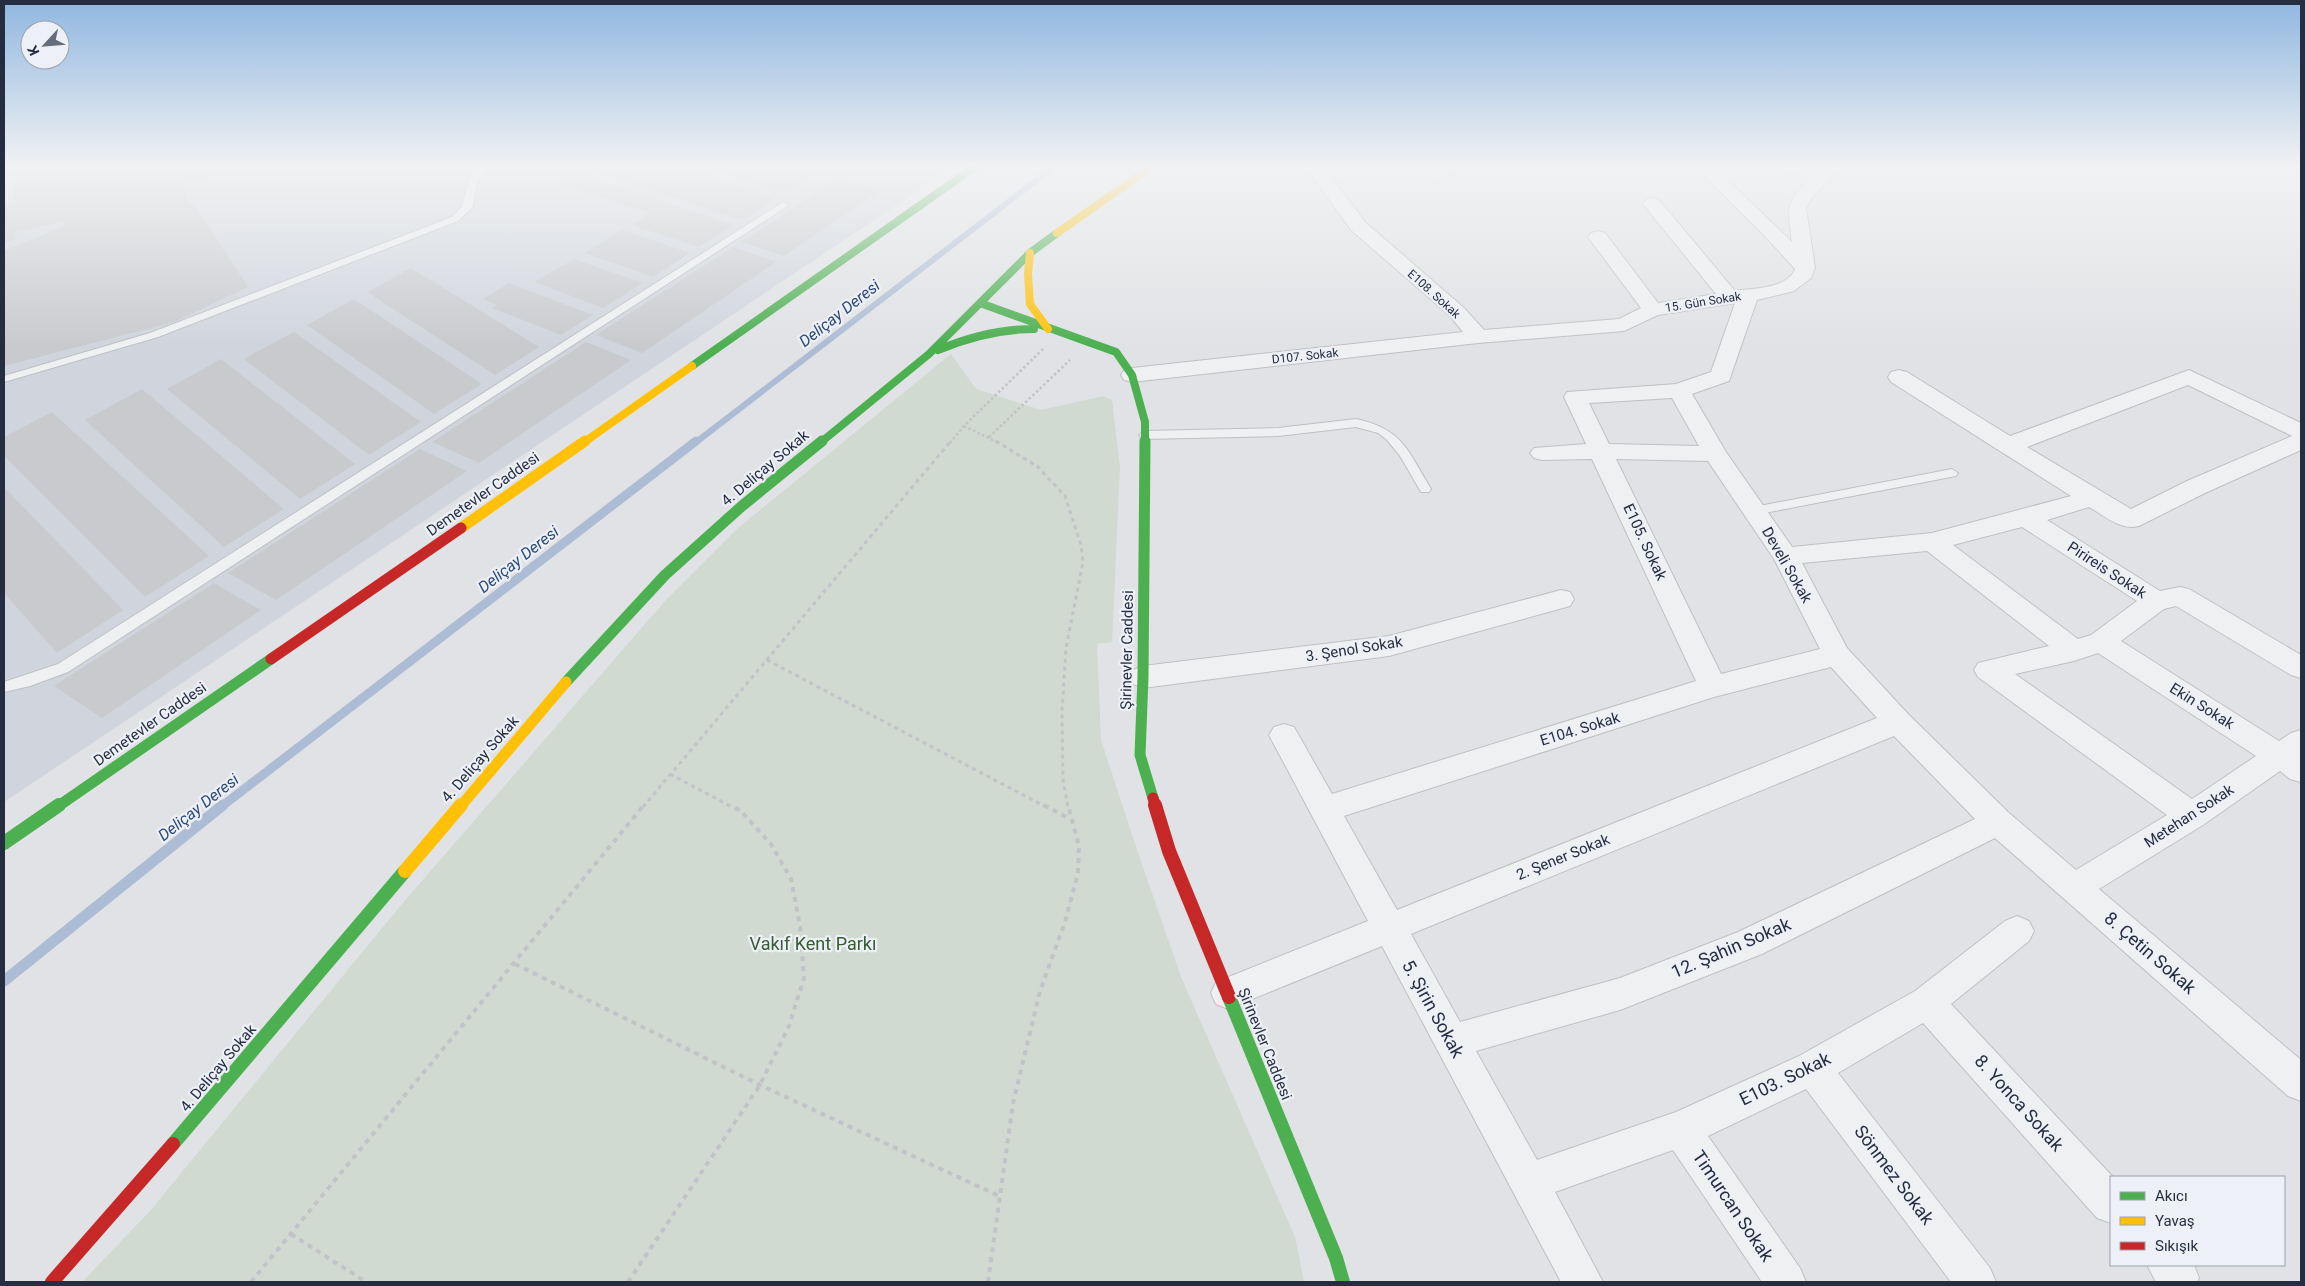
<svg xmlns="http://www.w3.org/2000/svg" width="2305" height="1286" font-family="Roboto,sans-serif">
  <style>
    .built { fill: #d0d5dd }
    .green { fill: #d0dad0 }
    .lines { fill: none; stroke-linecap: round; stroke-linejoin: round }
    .stream-far2 { stroke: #acbcd4; stroke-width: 6 }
    .stream-far1 { stroke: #acbcd4; stroke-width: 9 }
    .stream { stroke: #acbcd4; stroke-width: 11 }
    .building { fill: #c8cace }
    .lane-casing { stroke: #bec0c3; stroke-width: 2 }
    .street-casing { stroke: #bec0c3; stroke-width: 2 }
    .path-far2 { stroke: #c2c3c8; stroke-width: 2.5; stroke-dasharray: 2.5 2.5; stroke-linecap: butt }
    .path-far1 { stroke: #c2c3c8; stroke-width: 3; stroke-dasharray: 4 4; stroke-linecap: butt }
    .path { stroke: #c2c3c8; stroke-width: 4; stroke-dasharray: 5 5; stroke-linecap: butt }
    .lane { fill: #eff0f2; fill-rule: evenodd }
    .street { fill: #eff0f2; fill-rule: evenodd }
    .fast-far2 { stroke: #4caf50; stroke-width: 8 }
    .fast-far1 { stroke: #4caf50; stroke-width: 11 }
    .fast { stroke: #4caf50; stroke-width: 14 }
    .slow-far2 { stroke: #ffc107; stroke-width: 8 }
    .slow-far1 { stroke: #ffc107; stroke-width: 11 }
    .slow { stroke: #ffc107; stroke-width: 14 }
    .jam-far1 { stroke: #c62828; stroke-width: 11 }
    .jam { stroke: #c62828; stroke-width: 14 }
    .labels { text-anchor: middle; stroke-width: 4.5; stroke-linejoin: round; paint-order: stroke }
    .far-street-label { font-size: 12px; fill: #252e40; stroke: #edf0f6 }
    .street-label { font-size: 15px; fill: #252e40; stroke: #edf0f6 }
    .water-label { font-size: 16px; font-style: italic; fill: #2c4977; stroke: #edf0f6 }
    .near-park-label { font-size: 18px; fill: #375d32; stroke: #edf0f6 }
    .near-street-label { font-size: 18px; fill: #252e40; stroke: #edf0f6 }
  </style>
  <rect width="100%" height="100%" fill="#e0e2e5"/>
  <path class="built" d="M4,166H955L4,802Z"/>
  <path class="green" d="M951,354L976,389L1041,410L1103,396L1112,400L1120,467L1112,642L1097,644L1101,740L1137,850L1181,977L1295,1237L1304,1282H82L150,1211L401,905L665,601L738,528Z"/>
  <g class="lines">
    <path class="stream-far2" d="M695,443L1055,166"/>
    <path class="stream-far1" d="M221,807L696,441"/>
    <path class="stream" d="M4,981L223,805"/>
  </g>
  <path class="building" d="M60,166H205L207,177L184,183L188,203L193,202L248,287L174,322L4,366V251L64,226V221L15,232L16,240L4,242V206L15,204L14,178L60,168Z
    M597,166H671L775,199L742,220L590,170Z
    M700,166H793L816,173L785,192Z
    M573,173L734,225L699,247L632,225L650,213L556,182Z
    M838,179L880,191L784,256L741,242Z
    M622,230L690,253L653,277L585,253Z
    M733,247L776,262L642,353L596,335Z
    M574,259L643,283L603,308L534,282Z
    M411,268L539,347L495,375L367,292Z
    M509,283L593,315L561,335L492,308L497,305L483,299Z
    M354,299L482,384L434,414L307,325Z
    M294,332L421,422L369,455L244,359Z
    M586,342L631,360L479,463L432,442Z
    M221,359L355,464L300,499L167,389Z
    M142,389L284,509L224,547L85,420Z
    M52,412L209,556L145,597L4,456V437Z
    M420,449L467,471L276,600L228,573Z
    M4,487L123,610L57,653L4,593Z
    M214,583L261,610L102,718L54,686Z"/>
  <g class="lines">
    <defs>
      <path id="lane" d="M480,166H490L478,179L472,208L458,221L158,337L4,382V376L150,333L452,217L462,207L469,179Z
        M783,202L788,205L786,207L68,672L30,686L4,692V682L58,664Z
        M1356,419C1403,429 1408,451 1431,489L1429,492H1421L1400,456L1387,440L1378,433L1356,427L1278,436L1145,439L1139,435L1145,431L1278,428Z
        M1952,469L1958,473L1956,476L1754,515L1748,511L1754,507Z"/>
      <path id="street" d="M1298,166H1318L1328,173L1365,222L1464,308L1484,330L1619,319L1641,308L1588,237L1591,233L1598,231L1605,233L1658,303L1716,294L1643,204L1645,200L1652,198L1659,200L1735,291C1754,288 1787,289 1795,269L1763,234L1698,170L1702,166H1713L1792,242C1788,209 1784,202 1811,178L1781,170L1778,166H1807L1821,169L1825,166H1844L1813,196L1806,208L1815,268L1811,278L1794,291L1757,300L1729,381L1692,394L1726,452L1792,547L1932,533L2071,496L1891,382L1888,377L1891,372L1899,370L1907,372L2010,436L2189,370L2301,423V450L2205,493L2139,526C2121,531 2105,516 2089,507L2047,520L2160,591L2180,587L2189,589L2301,655V678L2291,675L2176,606L2164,609L2121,641L2279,741L2291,733L2301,730V782L2290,779L2280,771L2203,825L2099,889L2301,1060V1101L2288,1096L1995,838L1762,954L1620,1010L1476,1051L1537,1160L1676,1112L1799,1056L1915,991L2005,921L2017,916L2029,921L2034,931L2029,941L1951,1004L2113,1177L2111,1223L2097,1218L1923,1023L1838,1073L1990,1268L1996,1282H1951L1806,1089L1708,1136L1800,1268L1806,1282H1762L1673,1150L1555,1192L1603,1282H1561L1382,946L1228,1009L1216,1004L1211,993L1216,982L1368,921L1269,735L1274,727L1284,724L1294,727L1332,794L1696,681L1592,459L1542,460L1534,458L1530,453L1534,448L1586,444L1564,397L1567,392L1676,384L1711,372L1735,303L1658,315L1624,331L1478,343L1132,382L1124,380L1121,375L1124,370L1132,368L1463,332L1450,316L1351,230L1316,181ZM2188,385L2292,436L2187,481L2131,509L2027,447ZM1672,398L1699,446L1609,444L1589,403ZM1616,459L1708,461L1774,559L1820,649L1721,674ZM2022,527L2137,601L2091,635L2078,639L1953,545ZM1927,551L2049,646L1978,663L1974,670L1978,677L2167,815L2076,870L2009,813L1908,714L1847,648L1802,563ZM2098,653L2256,756L2192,799L2015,674L2074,661ZM1831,667L1877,718L1397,910L1344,816L1714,697ZM1894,736L1975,819L1738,932L1620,978L1460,1022L1411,934Z
        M1561,590L1570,592L1574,599L1570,606L1389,656L1143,688L1133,684L1129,677L1133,670L1143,666L1389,636Z
        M2147,1265H2194L2199,1278L2197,1282H2156Z"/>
    </defs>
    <use href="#lane" class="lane-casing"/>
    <use href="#street" class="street-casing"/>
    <path class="path-far2" d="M1431,187L1464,166
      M964,426L999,443
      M989,437L1070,360
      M950,443L964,426L1043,349"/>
    <path class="path-far1" d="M996,441L1038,467L1065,496L1081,545L1083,562L1066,648L1062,711L1063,780L1068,807
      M767,660L1046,807
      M670,774L732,807
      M643,807L951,441"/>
    <path class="path" d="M1044,805L1070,819
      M515,964L760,1085L999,1196
      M291,1234L366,1282
      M251,1282L644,805
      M628,1282L760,1085L789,1026L804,978L800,926L791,879L771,844L741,811L730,805
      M988,1282L1013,1103L1040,991L1065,922L1078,873L1079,846L1068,805"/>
    <use href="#lane" class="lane"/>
    <use href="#street" class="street"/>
    <path class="fast-far2" d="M980,303L1116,352L1132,375L1145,422V443
      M938,350C969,337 1000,329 1034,329
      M692,366L976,166
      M820,443L929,354L1030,253L1057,233"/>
    <path class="fast-far1" d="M1145,441L1143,677L1140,755L1153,798
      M566,682L665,575L742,506L822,441
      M57,807L271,659"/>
    <path class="fast" d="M4,843L59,805
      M1229,997L1336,1258L1343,1282
      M173,1144L405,871"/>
    <path class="slow-far2" d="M1057,233L1153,166
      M1030,253L1028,274L1030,304L1048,329
      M583,443L692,366"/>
    <path class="slow-far1" d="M461,528L585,441
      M460,807L566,682"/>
    <path class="slow" d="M405,871L461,805"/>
    <path class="jam-far1" d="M271,659L461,528
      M1153,798L1156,807"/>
    <path class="jam" d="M1155,805L1169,851L1229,997
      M52,1282L173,1144"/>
  </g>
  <linearGradient id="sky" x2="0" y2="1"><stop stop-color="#90b7e0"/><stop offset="0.48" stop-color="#f1f2f3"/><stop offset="1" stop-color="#f1f2f3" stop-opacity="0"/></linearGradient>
  <rect width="2305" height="346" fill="url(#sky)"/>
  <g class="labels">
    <g class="far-street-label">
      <text transform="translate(1434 294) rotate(42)" y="4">E108. Sokak</text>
      <text transform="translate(1703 302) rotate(-9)" y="4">15. Gün Sokak</text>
      <text transform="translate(1305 356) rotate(-6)" y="4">D107. Sokak</text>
    </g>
    <g class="street-label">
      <text transform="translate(765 468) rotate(-40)" y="5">4. Deliçay Sokak</text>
      <text transform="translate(483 494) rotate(-35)" y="5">Demetevler Caddesi</text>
      <text transform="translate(1645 542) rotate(65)" y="5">E105. Sokak</text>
      <text transform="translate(1787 565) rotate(60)" y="5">Develi Sokak</text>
      <text transform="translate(2107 570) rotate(33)" y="5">Pirireis Sokak</text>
      <text transform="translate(1354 649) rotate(-9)" y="5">3. Şenol Sokak</text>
      <text transform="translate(1127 650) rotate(-89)" y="5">Şirinevler Caddesi</text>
      <text transform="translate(2202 706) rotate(32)" y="5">Ekin Sokak</text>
      <text transform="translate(150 724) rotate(-35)" y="5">Demetevler Caddesi</text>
      <text transform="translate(1580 729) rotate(-17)" y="5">E104. Sokak</text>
      <text transform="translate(480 759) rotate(-49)" y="5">4. Deliçay Sokak</text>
      <text transform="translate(2189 816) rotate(-33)" y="5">Metehan Sokak</text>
      <text transform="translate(1563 857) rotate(-22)" y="5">2. Şener Sokak</text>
      <text transform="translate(1265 1044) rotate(68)" y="5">Şirinevler Caddesi</text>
      <text transform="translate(218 1068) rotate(-50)" y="5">4. Deliçay Sokak</text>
    </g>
    <g class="water-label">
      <text transform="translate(839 313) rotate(-38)" y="6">Deliçay Deresi</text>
      <text transform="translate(518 559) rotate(-38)" y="6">Deliçay Deresi</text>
      <text transform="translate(198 807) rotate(-38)" y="6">Deliçay Deresi</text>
    </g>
    <g class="near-park-label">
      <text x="813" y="950">Vakıf Kent Parkı</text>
    </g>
    <g class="near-street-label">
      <text transform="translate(1731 948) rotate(-23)" y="6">12. Şahin Sokak</text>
      <text transform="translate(2150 953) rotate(41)" y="6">8. Çetin Sokak</text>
      <text transform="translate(1433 1009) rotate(61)" y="6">5. Şirin Sokak</text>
      <text transform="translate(1785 1079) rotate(-26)" y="6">E103. Sokak</text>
      <text transform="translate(2019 1103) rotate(48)" y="6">8. Yonca Sokak</text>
      <text transform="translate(1894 1175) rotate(53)" y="6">Sönmez Sokak</text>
      <text transform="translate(1733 1206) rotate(56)" y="6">Timurcan Sokak</text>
    </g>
  </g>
  <rect width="2305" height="1286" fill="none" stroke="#252e40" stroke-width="10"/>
  <rect x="2110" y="1176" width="175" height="90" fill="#edf0f6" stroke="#9da2ad"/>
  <rect x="2120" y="1192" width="25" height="8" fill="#4caf50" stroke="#9da2ad"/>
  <text x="2155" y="1201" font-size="15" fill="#252e40">Akıcı</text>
  <rect x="2120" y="1217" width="25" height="8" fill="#ffc107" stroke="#9da2ad"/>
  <text x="2155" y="1226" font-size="15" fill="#252e40">Yavaş</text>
  <rect x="2120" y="1242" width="25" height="8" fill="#c62828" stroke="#9da2ad"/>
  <text x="2155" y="1251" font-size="15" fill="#252e40">Sıkışık</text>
  <g transform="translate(45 45) rotate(244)"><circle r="24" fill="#edf0f6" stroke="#9da2ad"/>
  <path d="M0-4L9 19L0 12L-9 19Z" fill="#666d7a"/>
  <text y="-8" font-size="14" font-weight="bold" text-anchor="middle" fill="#252e40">K</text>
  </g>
</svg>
